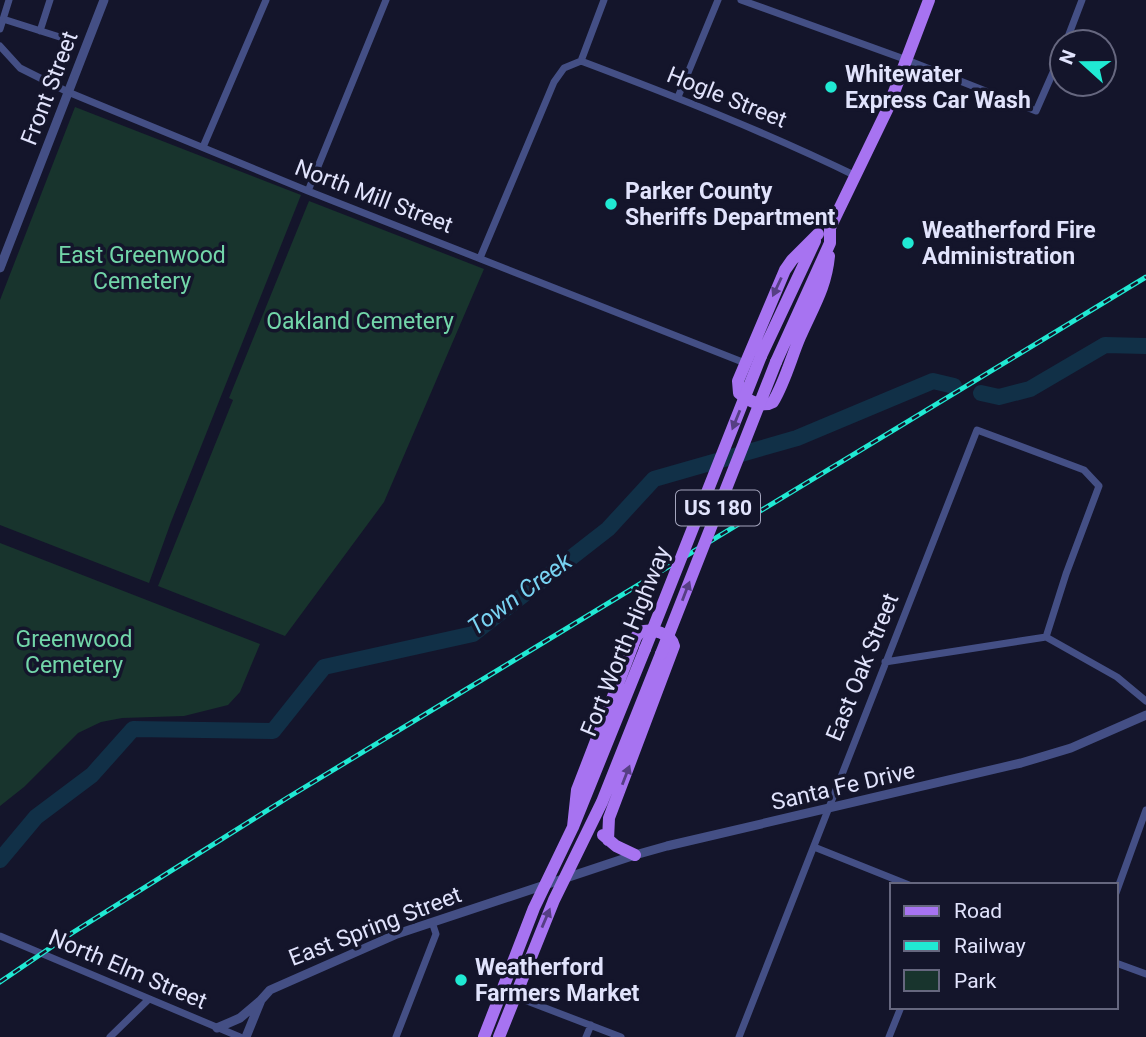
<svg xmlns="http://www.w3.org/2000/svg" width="1146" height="1037" font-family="Roboto,sans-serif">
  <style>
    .green { fill: #18342d }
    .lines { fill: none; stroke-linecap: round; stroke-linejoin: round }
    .river { stroke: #113047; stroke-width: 16 }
    .minor { stroke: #444f85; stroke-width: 7 }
    .tertiary { stroke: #444f85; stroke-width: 9 }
    .primary { stroke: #a773f1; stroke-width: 12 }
    .rail-casing { stroke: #20e9d3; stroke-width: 5 }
    .rail { stroke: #14152b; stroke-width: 2.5; stroke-dasharray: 8; stroke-linecap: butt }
    .primary-bridge { stroke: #a773f1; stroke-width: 12 }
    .oneway { fill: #563f84 }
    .poi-dot { fill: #20e9d3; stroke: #14152b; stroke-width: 2.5 }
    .labels { text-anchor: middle; stroke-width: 7; stroke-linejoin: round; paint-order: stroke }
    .shield { fill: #14152b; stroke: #a4a5bd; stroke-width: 2 }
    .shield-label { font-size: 21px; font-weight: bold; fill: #e1e3fc }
    .poi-label { font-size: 23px; font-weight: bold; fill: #e1e3fc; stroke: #14152b; text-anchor: start }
    .street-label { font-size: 23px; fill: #e1e3fc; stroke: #14152b }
    .park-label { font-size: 23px; fill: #72d6a9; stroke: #14152b }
    .water-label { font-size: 24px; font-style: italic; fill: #79d3f2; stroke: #14152b }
  </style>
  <rect width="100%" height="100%" fill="#14152b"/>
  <path class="green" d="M75,107L301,195L171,522L149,583L0,525V300Z
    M309,201L484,269L384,502L285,636L158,586L233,400L229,398Z
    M0,543L260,644L240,692L228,705L184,716L122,718L101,722L78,733L24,787L0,806Z"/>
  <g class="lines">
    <path class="river" d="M981,393L999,397L1030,389L1105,345L1146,346
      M0,860L36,817L92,775L133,729L273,731L324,667L473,634L608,529L654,479L797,438L933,381L954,386"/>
    <path class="minor" d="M741,0L907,60L1036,111L1062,52
      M3,19L66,39
      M0,29L9,0
      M40,31L50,0
      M1066,42L1082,0
      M0,46L20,68L68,92L308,191L745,363
      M581,61C674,96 766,132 856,176
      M678,97L718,0
      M203,147L266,0
      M308,191L386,0
      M480,258L554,82L564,68L581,61L604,0
      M885,662L1046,637L1117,677L1146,701
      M814,847L909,885
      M1116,893L1146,810
      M0,936L240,1037
      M1116,963L1146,974
      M514,996L621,1037
      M110,1037L149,999
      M396,1037L436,934L432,922
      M586,1037L591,1025
      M739,1037L977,430L1084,470L1099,486L1066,574L1046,637
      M889,1037L901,1007"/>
    <path class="tertiary" d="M0,268L104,0
      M217,1028L240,1018L260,1001
      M246,1037L261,1000L270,990L397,934L635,855L667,846L1021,763L1071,748L1146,715"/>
    <path class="primary" d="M818,234L792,260L785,270L738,381L739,393C748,401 763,408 773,402C785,382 791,358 800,337C813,307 826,288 829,256
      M761,356L815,241
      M776,362L830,243V228L888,108L929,0
      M573,827L577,790L636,637L640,632C652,628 671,633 674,646L609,818L608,840
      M603,835L616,846L635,855
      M484,1037L534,908L573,827L645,649
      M499,1037L554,900L602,802L661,654"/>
    <defs>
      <path id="rail" d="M0,982L72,933L287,798L1146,277"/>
    </defs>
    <use href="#rail" class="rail-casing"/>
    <use href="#rail" class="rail"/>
    <path class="primary-bridge" d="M645,649L761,356
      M661,654L776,362"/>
  </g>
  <defs><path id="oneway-solid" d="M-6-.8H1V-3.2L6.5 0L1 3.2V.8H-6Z" transform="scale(1.75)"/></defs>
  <g class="oneway">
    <use href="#oneway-solid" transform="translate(777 287) rotate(115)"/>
    <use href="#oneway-solid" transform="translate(736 420) rotate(112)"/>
    <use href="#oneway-solid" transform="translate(686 591) rotate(-69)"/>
    <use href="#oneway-solid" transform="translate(626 775) rotate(-69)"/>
    <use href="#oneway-solid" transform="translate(546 918) rotate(-67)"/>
  </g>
  <g class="poi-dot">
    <circle cx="831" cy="87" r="7"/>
    <circle cx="611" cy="204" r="7"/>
    <circle cx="908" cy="243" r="7"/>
    <circle cx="461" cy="980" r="7"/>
  </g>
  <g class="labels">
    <rect class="shield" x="676" y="490.5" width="84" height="35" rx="5"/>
    <g class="shield-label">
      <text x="718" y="515">US 180</text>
    </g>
    <g class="poi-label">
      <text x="845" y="82">Whitewater<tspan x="845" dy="26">Express Car Wash</tspan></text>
      <text x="625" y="199">Parker County<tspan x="625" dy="26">Sheriffs Department</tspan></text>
      <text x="922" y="238">Weatherford Fire<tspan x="922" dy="26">Administration</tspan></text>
      <text x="475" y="975">Weatherford<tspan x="475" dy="26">Farmers Market</tspan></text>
    </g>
    <g class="street-label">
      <text transform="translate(49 88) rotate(-69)" y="8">Front Street</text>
      <text transform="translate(727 97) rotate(22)" y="8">Hogle Street</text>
      <text transform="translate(374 196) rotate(21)" y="8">North Mill Street</text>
      <text transform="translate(625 641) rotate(-68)" y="8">Fort Worth Highway</text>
      <text transform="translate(862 667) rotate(-68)" y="8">East Oak Street</text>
      <text transform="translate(843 786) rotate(-13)" y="8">Santa Fe Drive</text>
      <text transform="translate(375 926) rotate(-21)" y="8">East Spring Street</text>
      <text transform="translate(128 969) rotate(23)" y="8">North Elm Street</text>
    </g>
    <g class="park-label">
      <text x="142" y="263">East Greenwood<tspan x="142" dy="26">Cemetery</tspan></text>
      <text x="360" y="329">Oakland Cemetery</text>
      <text x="74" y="647">Greenwood<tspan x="74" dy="26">Cemetery</tspan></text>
    </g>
    <g class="water-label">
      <text transform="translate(520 594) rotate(-36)" y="8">Town Creek</text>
    </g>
  </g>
  <rect x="890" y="883" width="228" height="126" fill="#14152b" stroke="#66677f" stroke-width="2"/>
  <rect x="904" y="906" width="35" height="10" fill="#a773f1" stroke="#66677f" stroke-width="2"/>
  <text x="954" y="918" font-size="21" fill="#e1e3fc">Road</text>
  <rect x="904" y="941" width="35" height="10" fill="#20e9d3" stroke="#66677f" stroke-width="2"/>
  <text x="954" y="953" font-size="21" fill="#e1e3fc">Railway</text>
  <rect x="904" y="970" width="35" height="21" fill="#18342d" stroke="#66677f" stroke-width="2"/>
  <text x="954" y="988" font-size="21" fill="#e1e3fc">Park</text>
  <g transform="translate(1083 63) rotate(291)"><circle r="33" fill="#14152b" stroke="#66677f" stroke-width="2"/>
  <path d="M0-5L12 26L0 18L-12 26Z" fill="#20e9d3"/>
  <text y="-10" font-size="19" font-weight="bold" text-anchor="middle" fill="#e1e3fc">N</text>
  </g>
</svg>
